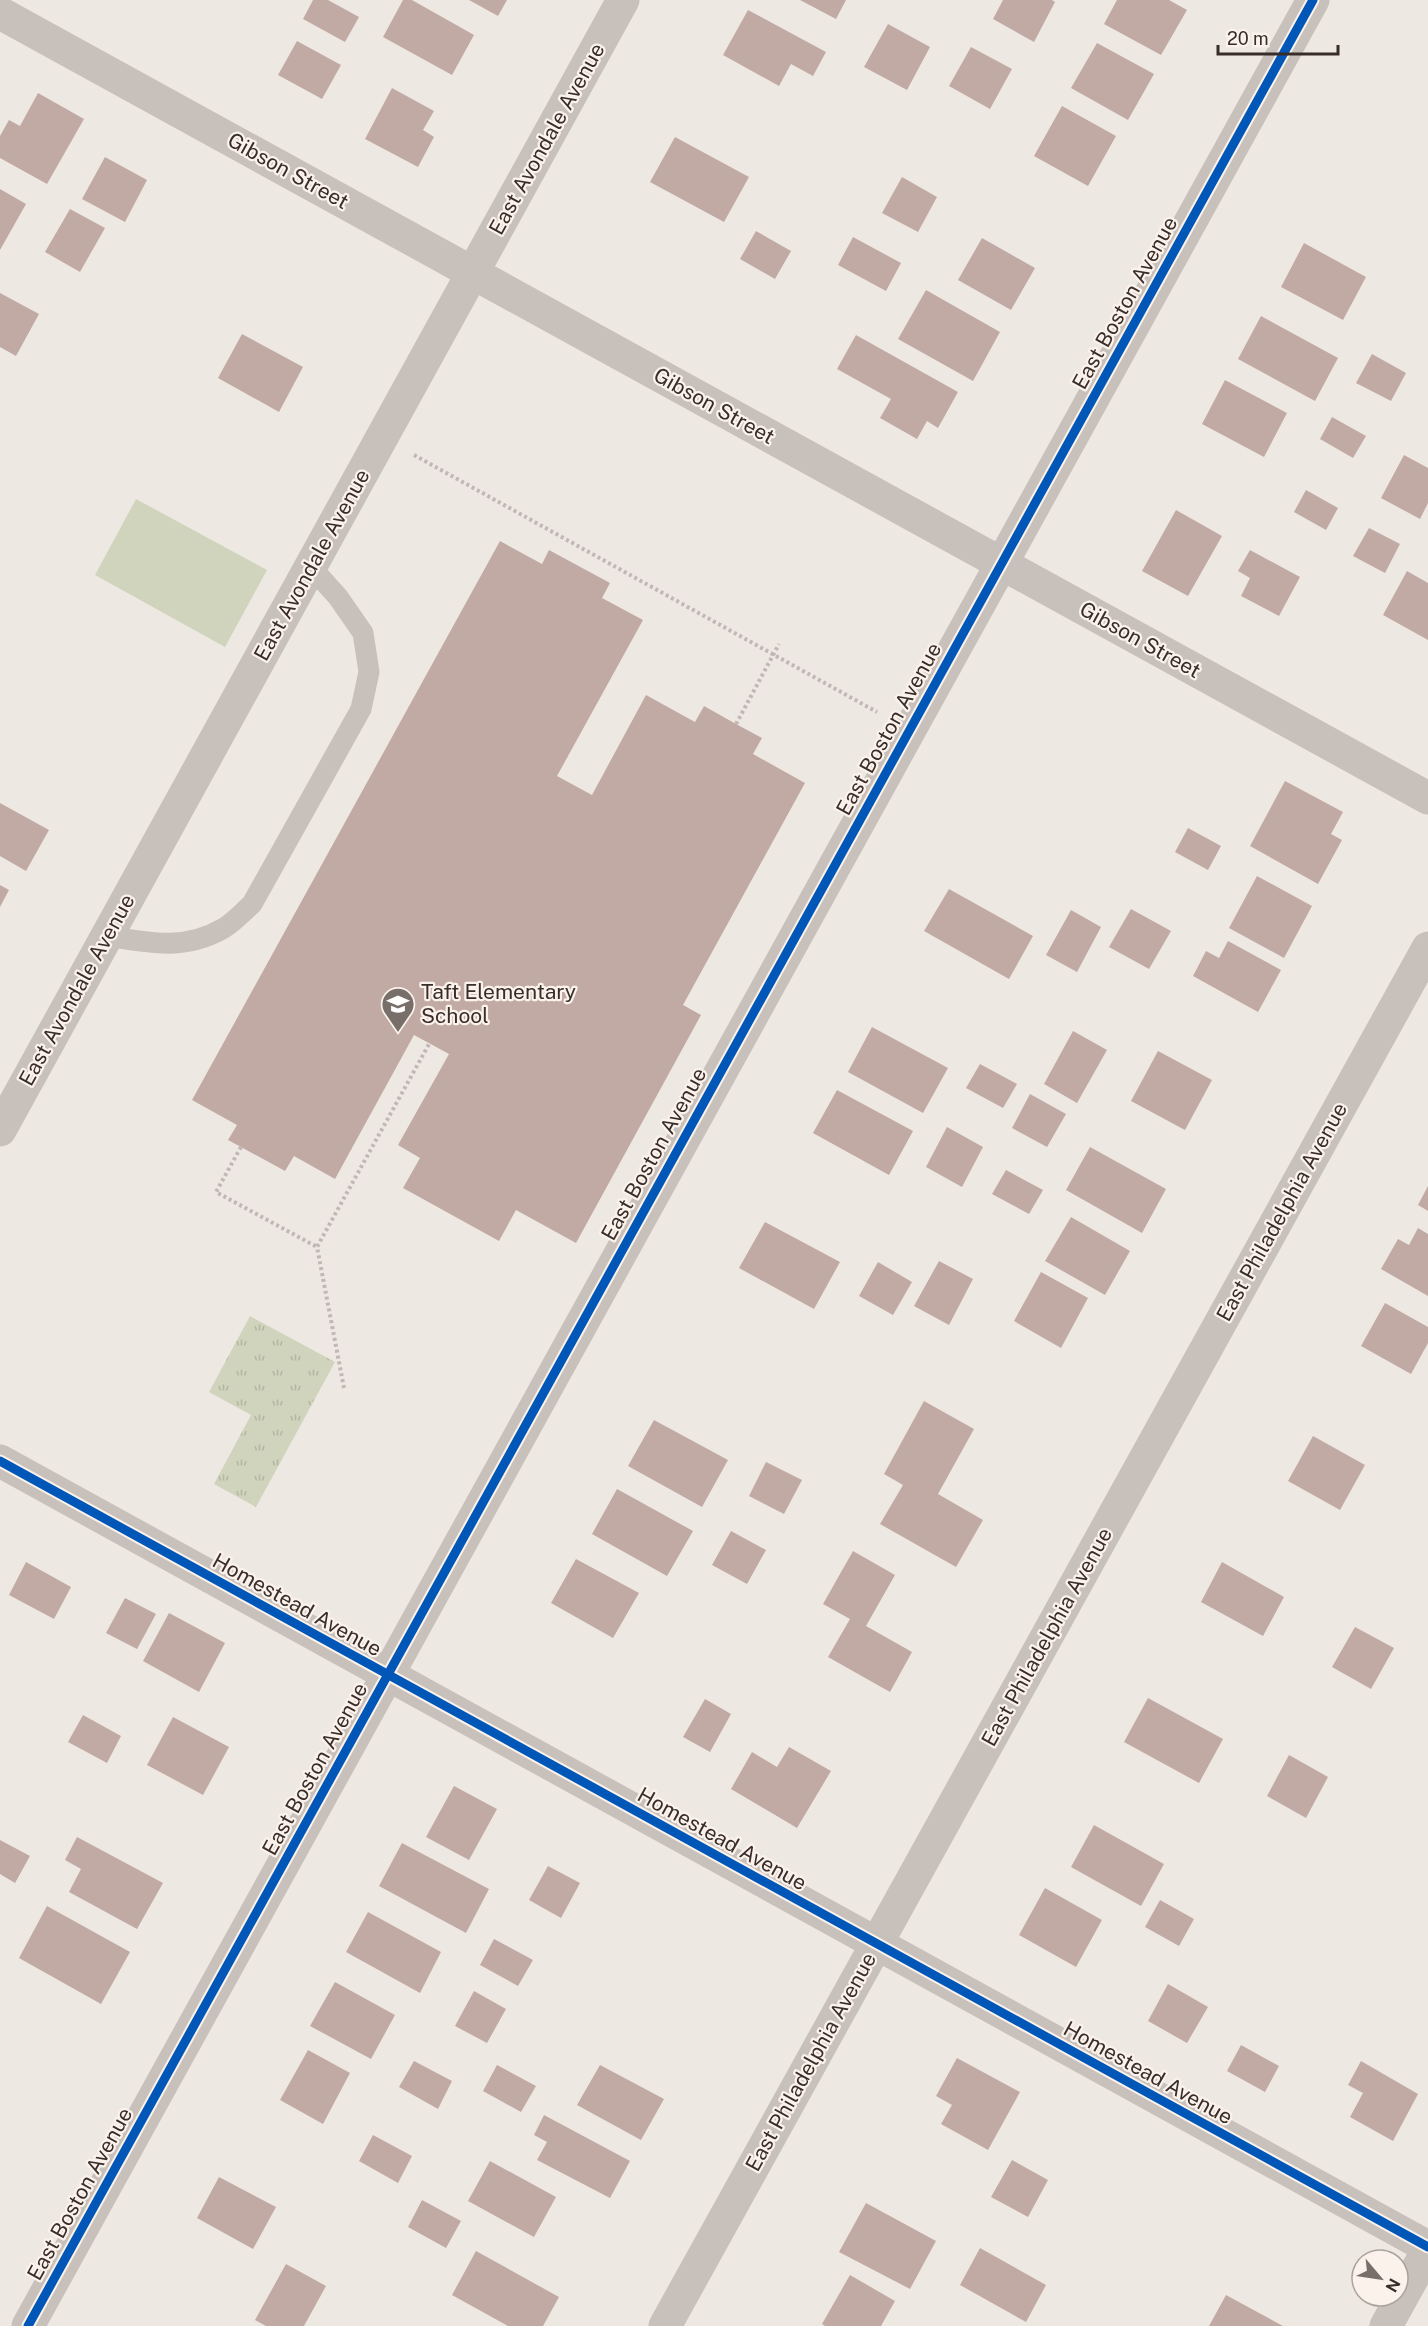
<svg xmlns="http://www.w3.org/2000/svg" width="1428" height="2326" font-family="'Public Sans',sans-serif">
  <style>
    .grass { fill: url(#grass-tufts) }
    .garden { fill: #d1d4bc }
    .building { fill: #c2aaa4 }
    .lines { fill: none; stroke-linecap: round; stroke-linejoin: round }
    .path { stroke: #c0b8b4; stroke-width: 4; stroke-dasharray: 3 3; stroke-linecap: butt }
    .service { stroke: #c8c0bb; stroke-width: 21 }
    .minor { stroke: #c8c0bb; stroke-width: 33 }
    .cycleway-casing { stroke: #fbf2eb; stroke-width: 13 }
    .cycleway { stroke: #0057b8; stroke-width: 9 }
    .labels { text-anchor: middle; stroke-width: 4.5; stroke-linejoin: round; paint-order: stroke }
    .street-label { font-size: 21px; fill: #392d29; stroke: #fbf2eb }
    .poi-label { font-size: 21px; fill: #392d29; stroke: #fbf2eb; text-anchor: start }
  </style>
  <defs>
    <pattern id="grass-tufts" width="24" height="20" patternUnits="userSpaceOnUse" patternTransform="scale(1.5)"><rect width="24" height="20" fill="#d1d4bc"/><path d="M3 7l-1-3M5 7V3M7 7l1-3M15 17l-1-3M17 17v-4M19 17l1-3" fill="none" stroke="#b4b6a2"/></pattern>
  </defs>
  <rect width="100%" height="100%" fill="#eee8e3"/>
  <path class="grass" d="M250,1316L335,1362L256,1507L214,1484L251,1415L209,1392Z"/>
  <path class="garden" d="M136,499L267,570L225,647L95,575Z"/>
  <path class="building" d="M313,0H328L359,17L345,42L303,19Z
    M403,0H412L474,35L452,75L383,37Z
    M469,0H507L498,16Z
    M800,0H846L836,19Z
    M1003,0H1052L1055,2L1034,42L993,19Z
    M1117,0H1169L1187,10L1161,55L1104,24Z
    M748,10L826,52L813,76L791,64L779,86L723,55Z
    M888,24L930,47L907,90L864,67Z
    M297,41L341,65L322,99L278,75Z
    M1097,43L1154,74L1128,120L1071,88Z
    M971,47L1012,69L990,109L949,86Z
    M392,88L434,111L423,130L434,137L418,167L365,139Z
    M38,93L84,119L47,184L0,158V136L9,120L20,126Z
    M1062,106L1116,136L1088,186L1034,156Z
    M675,137L749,177L724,222L650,182Z
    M105,157L147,180L125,222L82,199Z
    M902,177L937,197L918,232L882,213Z
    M0,189L26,204L0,250Z
    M70,209L105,228L80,272L45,252Z
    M756,231L791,251L775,279L740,259Z
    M853,237L901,263L886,291L838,265Z
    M982,238L1035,268L1011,310L958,280Z
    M1304,243L1366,277L1343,320L1281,287Z
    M926,290L1000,332L973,381L898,339Z
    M0,293L39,314L16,356L0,347Z
    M1261,316L1338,358L1315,401L1238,359Z
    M242,334L303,367L279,412L218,378Z
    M856,335L958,392L938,428L927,421L917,439L880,418L891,399L837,369Z
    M1372,354L1406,373L1391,401L1356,383Z
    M1225,380L1287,413L1264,457L1202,424Z
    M1332,417L1366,436L1353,458L1320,439Z
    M1404,455L1428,468V503L1420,519L1381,498Z
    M1306,490L1338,508L1326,530L1294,512Z
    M1176,510L1222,536L1188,596L1142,571Z
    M1369,528L1400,544L1385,573L1353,556Z
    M500,541L542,564L549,550L610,583L602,598L643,620L557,776L592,795L646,695L695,722L704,706L736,724L762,738L753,754L805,783L683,1005L701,1015L576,1243L516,1210L499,1241L403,1188L420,1158L398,1145L449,1054L414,1035L335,1179L294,1156L285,1171L241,1147L228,1140L237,1125L192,1100Z
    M1250,550L1300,577L1279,616L1241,596L1250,578L1238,571Z
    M1407,571L1428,583V640L1383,615Z
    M1285,781L1343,812L1331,834L1342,840L1318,884L1250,846Z
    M0,803L49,830L26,871L0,856Z
    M1188,828L1221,846L1208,870L1175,852Z
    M1257,876L1312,906L1284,958L1229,928Z
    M0,885L9,890L0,907Z
    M949,889L1033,936L1009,979L924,931Z
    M1131,909L1171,931L1149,969L1109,947Z
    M1071,910L1101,927L1077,972L1046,955Z
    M1228,941L1281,970L1258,1012L1193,976L1206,951L1219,958Z
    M872,1027L948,1068L923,1113L848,1072Z
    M1073,1031L1107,1050L1077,1103L1044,1084Z
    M1158,1051L1212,1080L1185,1130L1131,1101Z
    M980,1064L1017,1084L1003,1108L966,1088Z
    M837,1090L913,1131L889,1175L813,1133Z
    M1030,1094L1066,1114L1047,1147L1012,1128Z
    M947,1127L983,1147L962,1187L926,1167Z
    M1090,1147L1166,1189L1142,1233L1066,1190Z
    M1006,1170L1043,1190L1029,1214L992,1194Z
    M1428,1186V1211L1418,1205Z
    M1071,1217L1130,1251L1105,1295L1045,1261Z
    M765,1222L840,1262L814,1309L739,1268Z
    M1418,1228L1428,1234V1296L1381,1269L1398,1239L1409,1245Z
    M939,1261L973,1279L949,1325L914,1306Z
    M878,1262L912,1282L893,1315L859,1296Z
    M1041,1272L1088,1298L1061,1348L1014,1321Z
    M1385,1303L1428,1327V1343L1411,1374L1361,1346Z
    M924,1401L974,1429L938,1494L983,1520L956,1567L880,1524L903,1485L884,1474Z
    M654,1420L728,1460L702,1507L628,1466Z
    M1313,1436L1365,1465L1340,1510L1288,1481Z
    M766,1462L802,1480L784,1514L749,1496Z
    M617,1489L693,1531L667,1576L592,1534Z
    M731,1531L766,1550L747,1584L712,1565Z
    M853,1551L895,1575L866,1626L912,1652L890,1692L828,1657L850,1619L823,1604Z
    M576,1559L639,1593L613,1638L551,1603Z
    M26,1562L71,1587L54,1619L9,1595Z
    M1222,1562L1284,1597L1263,1636L1201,1602Z
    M125,1598L156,1614L137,1649L106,1633Z
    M169,1613L225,1643L199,1692L143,1661Z
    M1355,1627L1394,1648L1371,1689L1332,1667Z
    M1148,1698L1223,1739L1199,1783L1124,1742Z
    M705,1699L731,1714L710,1752L683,1737Z
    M83,1715L121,1736L107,1763L68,1742Z
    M173,1717L229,1747L203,1795L147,1765Z
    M789,1747L831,1771L797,1828L731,1789L752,1752L777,1767Z
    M1289,1755L1328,1777L1306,1818L1267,1796Z
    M454,1786L497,1809L469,1860L426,1837Z
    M1094,1825L1164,1864L1141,1906L1071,1867Z
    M77,1837L163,1883L137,1929L69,1892L81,1869L65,1860Z
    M0,1840L30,1856L15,1883L0,1874Z
    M402,1843L489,1889L466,1933L379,1886Z
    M548,1866L580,1883L561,1918L529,1900Z
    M1045,1888L1102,1920L1076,1967L1019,1935Z
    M1160,1900L1194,1919L1179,1946L1145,1927Z
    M47,1906L130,1952L101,2004L19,1958Z
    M368,1912L441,1952L420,1993L346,1952Z
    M494,1939L533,1960L518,1986L480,1965Z
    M335,1982L395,2015L371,2059L310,2026Z
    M1168,1984L1208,2007L1187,2043L1148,2021Z
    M474,1991L506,2009L487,2043L455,2026Z
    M1241,2045L1279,2066L1265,2092L1227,2071Z
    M308,2050L350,2073L323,2124L280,2100Z
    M957,2058L1020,2092L988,2150L941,2124L952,2105L936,2096Z
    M414,2061L452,2081L438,2109L399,2087Z
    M1361,2061L1418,2094L1393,2141L1350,2117L1363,2093L1348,2085Z
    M497,2065L536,2086L521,2112L483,2091Z
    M600,2065L664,2099L641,2140L577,2105Z
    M544,2115L630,2161L610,2198L537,2160L547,2142L534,2135Z
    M373,2135L412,2156L398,2183L359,2161Z
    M1012,2160L1048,2180L1028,2217L991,2197Z
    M490,2161L556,2197L534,2237L468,2201Z
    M219,2177L276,2207L253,2249L197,2218Z
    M422,2200L461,2221L446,2248L408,2227Z
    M866,2203L936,2241L910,2289L839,2252Z
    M980,2248L1046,2285L1026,2322L960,2285Z
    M476,2251L559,2297L543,2326H508L452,2295Z
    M286,2264L326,2286L304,2326H266L255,2320Z
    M850,2275L895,2301L881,2326H825L822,2324Z
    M1226,2295L1283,2326H1209Z"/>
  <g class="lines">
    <path class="path" d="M414,455L877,712
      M736,724L779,644
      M241,1147L216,1192L317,1247
      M344,1388L317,1247L429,1044"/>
    <path class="service" d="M107,936C149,943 185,951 224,928C234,922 243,912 252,904L361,709L369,672L363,633L338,597L311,567"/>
    <path class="minor" d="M0,13L1428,798
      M0,1130L623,0
      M0,1461L1428,2247
      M28,2326L1313,0
      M665,2326L1428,948
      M1386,2326L1428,2250"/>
    <defs>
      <path id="cycleway" d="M0,1461L1428,2247
        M28,2326L1313,0"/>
    </defs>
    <use href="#cycleway" class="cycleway-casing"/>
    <use href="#cycleway" class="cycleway"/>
  </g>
  <defs>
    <symbol id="school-pin" viewBox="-11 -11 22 30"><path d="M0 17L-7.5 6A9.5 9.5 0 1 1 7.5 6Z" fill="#786e6a" stroke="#fbf2eb"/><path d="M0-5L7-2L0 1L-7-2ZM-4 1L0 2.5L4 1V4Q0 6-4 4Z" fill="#fff"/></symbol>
  </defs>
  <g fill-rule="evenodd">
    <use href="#school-pin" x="379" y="985" width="38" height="52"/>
  </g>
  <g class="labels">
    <g class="street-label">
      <text transform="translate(547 139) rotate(-61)" y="7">East Avondale Avenue</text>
      <text transform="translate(288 171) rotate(29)" y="7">Gibson Street</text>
      <text transform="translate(1125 303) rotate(-61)" y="7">East Boston Avenue</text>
      <text transform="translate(714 406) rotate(29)" y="7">Gibson Street</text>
      <text transform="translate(312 565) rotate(-61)" y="7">East Avondale Avenue</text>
      <text transform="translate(1140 640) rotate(29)" y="7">Gibson Street</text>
      <text transform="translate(889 729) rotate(-61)" y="7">East Boston Avenue</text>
      <text transform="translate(77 990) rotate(-61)" y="7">East Avondale Avenue</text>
      <text transform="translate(654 1154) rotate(-61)" y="7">East Boston Avenue</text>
      <text transform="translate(1282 1212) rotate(-61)" y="7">East Philadelphia Avenue</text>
      <text transform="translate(297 1605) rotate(29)" y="7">Homestead Avenue</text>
      <text transform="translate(1047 1637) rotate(-61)" y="7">East Philadelphia Avenue</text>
      <text transform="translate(315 1769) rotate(-61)" y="7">East Boston Avenue</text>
      <text transform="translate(722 1839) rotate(29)" y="7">Homestead Avenue</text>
      <text transform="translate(811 2062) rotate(-61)" y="7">East Philadelphia Avenue</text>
      <text transform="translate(1148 2073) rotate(29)" y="7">Homestead Avenue</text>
      <text transform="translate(80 2194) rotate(-61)" y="7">East Boston Avenue</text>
    </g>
    <g class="poi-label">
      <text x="421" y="999">Taft Elementary<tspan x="421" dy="24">School</tspan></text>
    </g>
  </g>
  <g transform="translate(1380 2278) rotate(119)"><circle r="28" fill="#fbf2eb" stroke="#ada39d" stroke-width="1.5"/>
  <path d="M0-4.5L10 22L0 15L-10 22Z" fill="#786e6a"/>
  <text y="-9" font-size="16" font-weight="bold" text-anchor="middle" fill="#392d29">N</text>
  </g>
  <path d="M1218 45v9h120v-9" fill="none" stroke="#392d29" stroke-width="3"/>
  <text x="1227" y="45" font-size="18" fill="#392d29" stroke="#fbf2eb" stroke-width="4.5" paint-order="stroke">20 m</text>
</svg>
